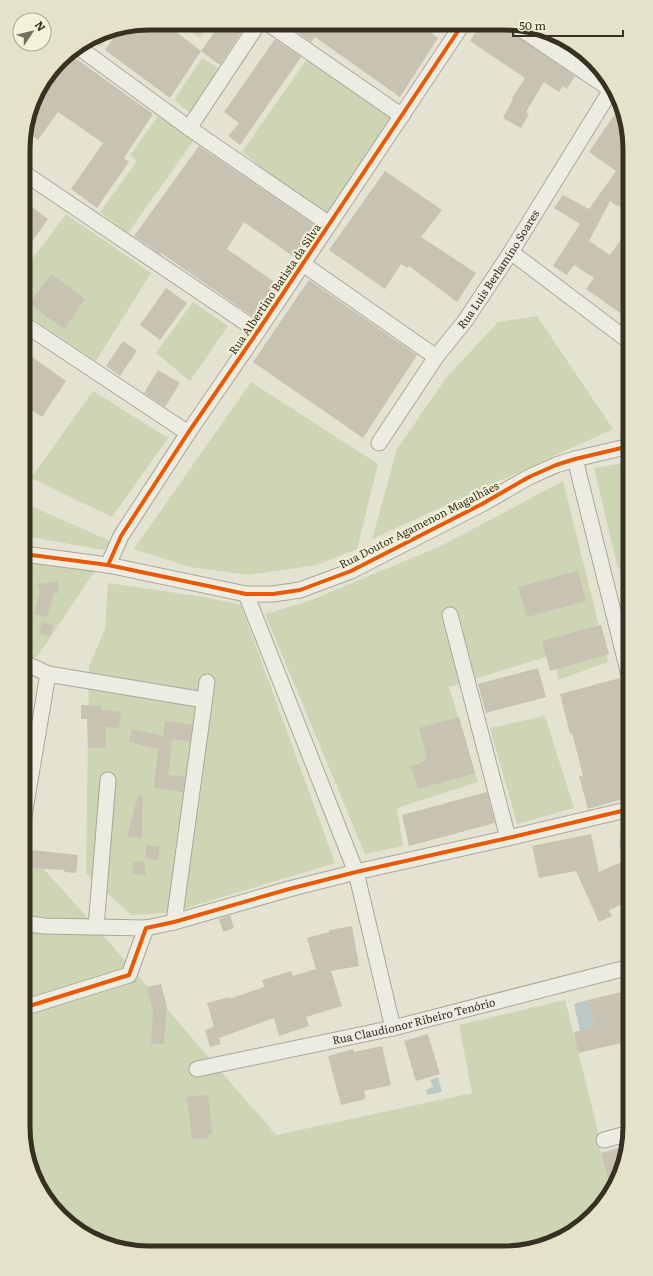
<svg xmlns="http://www.w3.org/2000/svg" width="653" height="1276" font-family="Literata,serif">
  <style>
    .green { fill: #cdd5b4 }
    .water { fill: #bbcac4 }
    .building { fill: #c8c2b2 }
    .lines { fill: none; stroke-linecap: round; stroke-linejoin: round }
    .street-casing { stroke: #aaa799; stroke-width: 17 }
    .street { stroke: #ecece2; stroke-width: 15 }
    .cycleway-casing { stroke: #f3f2d8; stroke-width: 6 }
    .cycleway { stroke: #e8590c; stroke-width: 4 }
    .labels { text-anchor: middle; stroke-width: 4; stroke-linejoin: round; paint-order: stroke }
    .street-label { font-size: 11px; fill: #383121; stroke: #f3f2d8 }
    .rim { fill: none; stroke: #383121; stroke-width: 5 }
  </style>
  <rect width="100%" height="100%" fill="#e4e3d1"/>
  <path class="green" d="M178,23H210L200,38Z
    M114,30L100,47L89,40L101,32Z
    M202,58L220,69L191,114L174,100Z
    M307,59L392,118L326,216L242,152Z
    M159,115L194,140L128,233L100,212L137,161L130,155Z
    M66,214L151,273L96,361L24,313V264L27,266Z
    M193,302L228,326L190,381L156,353Z
    M537,316L613,429L372,539L397,449L446,378L498,322Z
    M251,382L378,464L357,549L317,565L248,575L190,567L134,549Z
    M93,391L168,438L112,517L31,478Z
    M630,462V566L618,569L594,468Z
    M563,481L608,662L558,680L555,654L449,687L478,782L397,808L403,846L365,854L265,614L309,601L443,545Z
    M24,503L110,541L104,550L24,536Z
    M24,563L96,569L37,657H24Z
    M108,583L204,597L241,605L335,863L173,912L131,915L86,873L89,666L105,629Z
    M545,716L574,808L517,824L490,728Z
    M23,846L96,927L276,1135L472,1093L459,1025L565,1000L598,1131L601,1153L611,1191L604,1204L574,1232L545,1246L504,1253L132,1252L100,1243L66,1222L30,1168L23,1127Z"/>
  <path class="water" d="M630,830V853L624,852L619,846L621,838L623,833Z
    M588,1000L594,1027L580,1031L574,1004Z
    M438,1077L442,1092L427,1095L426,1090L433,1087L430,1080Z"/>
  <path class="building" d="M149,23H165L201,51L170,98L105,50L120,29Z
    M221,23L247,24L220,65L201,51Z
    M285,24L421,25L438,38L400,97L315,37L311,42Z
    M480,25H501L575,76L567,89L563,86L559,92L544,82L526,112L529,114L521,128L503,118L513,99L512,98L525,78L470,41Z
    M275,39L301,57L240,145L228,136L239,123L224,112Z
    M68,53L153,114L124,158L129,162L97,208L71,189L103,143L58,112L38,140L25,131L36,93L66,54Z
    M621,105L623,108L630,149V213L618,205L617,206L610,201L589,241L610,255L630,226V320L586,289L594,278L574,265L567,275L553,266L580,224L554,208L563,195L589,209L616,171L589,152Z
    M199,146L315,225L294,257L244,222L234,238L227,249L276,283L252,316L161,253L160,254L134,236Z
    M385,171L442,210L421,237L476,273L457,302L409,266L408,268L401,264L385,289L329,250Z
    M24,201L48,219L24,253Z
    M51,274L85,299L64,329L29,304Z
    M309,280L417,355L363,438L253,362Z
    M166,288L187,303L160,340L140,325Z
    M123,341L137,351L120,376L106,366Z
    M28,354L66,381L42,417L24,405V360Z
    M158,370L180,383L165,407L144,393Z
    M578,571L586,601L527,617L518,587Z
    M58,581L59,593H54L47,617L34,614L40,592L38,584Z
    M42,622L53,625L50,636L39,633Z
    M601,625L609,654L550,671L542,641Z
    M538,668L546,697L486,713L478,684Z
    M620,678L630,715V797L588,809L579,776H583L572,733L570,734L560,694Z
    M81,705L101,706V710L121,712L119,728L105,727L106,748H88L87,719H81Z
    M459,717L475,773L418,789L411,766L419,764L427,758L419,728Z
    M165,721L192,725L190,742L172,739L168,775L185,777L183,792L154,788L158,749L129,742L132,729L163,736Z
    M487,792L495,823L409,846L402,815Z
    M138,795L143,796L142,838L127,837Z
    M591,834L599,872L630,858V901L609,910L612,916L599,922L576,871L539,878L532,846Z
    M147,845L160,847L158,860L145,858Z
    M31,850L78,855L76,873L64,872L65,870L30,868Z
    M133,861L144,862L146,875L133,874Z
    M230,915L234,928L223,932L219,919Z
    M352,926L359,966L331,971L342,1006L306,1017L309,1026L279,1036L274,1018L219,1038L221,1044L210,1047L205,1030L214,1027L207,1003L229,997V999L264,987L262,980L291,971L293,976L316,969L307,938L329,932V930Z
    M161,984L167,1006L164,1044H151L153,1012L147,987Z
    M630,990V1041L578,1053L574,1032L594,1027L588,1000Z
    M428,1034L440,1074L416,1081L404,1041Z
    M382,1046L391,1085L364,1091L366,1099L341,1105L328,1056L353,1049L354,1052Z
    M208,1095L212,1134H208L209,1138L192,1139L187,1097Z
    M628,1145L621,1175L611,1191L601,1153Z"/>
  <g class="lines">
    <defs>
      <g id="street">
        <path d="M269,24L402,116"/>
        <path d="M515,25L610,89"/>
        <path d="M78,47L189,128L329,224"/>
        <path d="M189,128L258,24"/>
        <path d="M24,173L258,331"/>
        <path d="M511,252L630,342"/>
        <path d="M303,264L436,357"/>
        <path d="M24,324L188,433"/>
        <path id="s1" d="M379,443L436,357L465,321L511,252L611,90"/>
        <path d="M575,459L630,679"/>
        <path d="M24,554L108,565L246,594H273L300,590L351,571L482,504L529,477L556,465L575,459L630,446"/>
        <path d="M108,565L121,536L188,433L258,331L462,25"/>
        <path d="M246,594L356,872L393,1028"/>
        <path d="M450,615L508,838"/>
        <path d="M23,662L48,674"/>
        <path d="M23,822L48,674L204,700"/>
        <path d="M174,922L207,682"/>
        <path d="M23,923L44,926L146,928"/>
        <path d="M96,927L108,780"/>
        <path d="M23,1008L129,975L146,928L174,922L289,889L356,872L508,838L630,809"/>
        <path id="s2" d="M197,1069L393,1028L630,967"/>
        <path d="M604,1140L630,1133"/>
      </g>
    </defs>
    <use href="#street" class="street-casing"/>
    <use href="#street" class="street"/>
    <defs>
      <path id="cycleway" d="M24,554L108,565L246,594H273L300,590L351,571L482,504L529,477L556,465L575,459L630,446
        M108,565L121,536L188,433L258,331L462,25
        M23,1008L129,975L146,928L174,922L289,889L356,872L508,838L630,809"/>
    </defs>
    <use href="#cycleway" class="cycleway-casing"/>
    <use href="#cycleway" class="cycleway"/>
  </g>
  <g class="labels">
    <g class="street-label">
      <text dy="4" stroke="none"><textPath href="#s1" startOffset="211">Rua Luis Berlamino Soares</textPath></text>
      <text transform="translate(275 289) rotate(-56)" y="4">Rua Albertino Batista da Silva</text>
      <text transform="translate(419 525) rotate(-27)" y="4">Rua Doutor Agamenon Magalhães</text>
      <text dy="4" stroke="none"><textPath href="#s2" startOffset="222">Rua Claudionor Ribeiro Tenório</textPath></text>
    </g>
  </g>
  <path d="M0 0H653V1276H0ZM149 30H504A119 119 0 0 1 623 149V1127A119 119 0 0 1 504 1246H149A119 119 0 0 1 30 1127V149A119 119 0 0 1 149 30Z" fill="#e4e3c9" fill-rule="evenodd"/>
  <path class="rim" d="M149 30H504A119 119 0 0 1 623 149V1127A119 119 0 0 1 504 1246H149A119 119 0 0 1 30 1127V149A119 119 0 0 1 149 30Z"/>
  <g transform="translate(32 32) rotate(55)"><circle r="19" fill="#f3f2d8" stroke="#a8a58f"/>
  <path d="M0-3L7 15L0 10L-7 15Z" fill="#746f5f"/>
  <text y="-6" font-size="11" font-weight="bold" text-anchor="middle" fill="#383121">N</text>
  </g>
  <path d="M513 30v6h110v-6" fill="none" stroke="#383121" stroke-width="2"/>
  <text x="519" y="30" font-size="12" fill="#383121" stroke="#f3f2d8" stroke-width="3" paint-order="stroke">50 m</text>
</svg>
